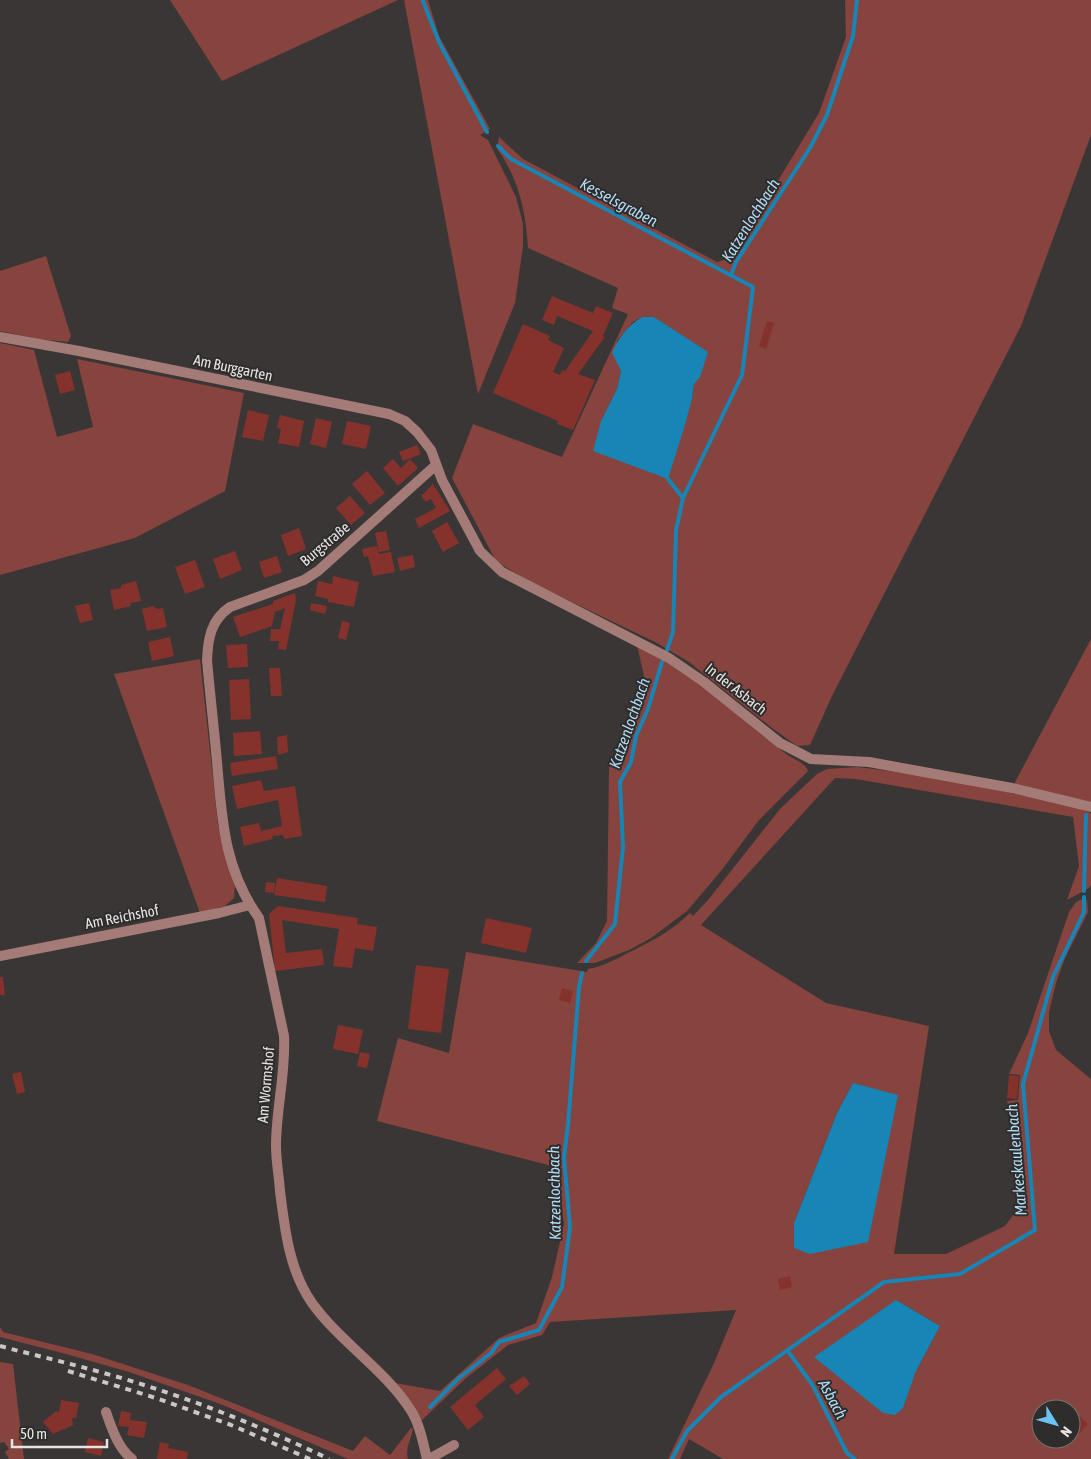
<svg xmlns="http://www.w3.org/2000/svg" width="1091" height="1459" font-family="'Asap Condensed',sans-serif">
  <style>
    .green { fill: #87433d; fill-rule: evenodd }
    .water { fill: #1785b5 }
    .lines { fill: none; stroke-linecap: round; stroke-linejoin: round }
    .stream { stroke: #1785b5; stroke-width: 4 }
    .building { fill: #85322d }
    .minor { stroke: #a47b76; stroke-width: 10 }
    .rail { stroke: #c9c7c7; stroke-width: 4; stroke-dasharray: 6 6; stroke-linecap: butt }
    .labels { text-anchor: middle; stroke-width: 4; stroke-linejoin: round; paint-order: stroke }
    .street-label { font-size: 15px; fill: #e5e3e3; stroke: #2f2c2c }
    .water-label { font-size: 16px; font-style: italic; fill: #afdbf5; stroke: #2f2c2c }
  </style>
  <rect width="100%" height="100%" fill="#3a3636"/>
  <path class="green" d="M170,0H398L222,81Z
    M404,0H428L439,36L490,129L480,135L488,140L516,197L523,224V246L515,303L478,394Z
    M845,0H1091V135L1021,326L832,696L810,745L797,746L772,728L689,662L657,643L528,581L496,561L452,478L473,424L562,457L628,314L612,308L618,288L528,248C526,213 519,178 497,149L499,137L523,159L717,262L731,258L819,113L846,37ZM642,317H654L673,330L695,382L694,384L692,399L601,421L617,389L621,371L617,361V341L633,322Z
    M46,256L71,336L68,342L38,339L0,331V271Z
    M0,343L34,350L57,437L93,427L77,359L244,393L225,491L135,538L0,575Z
    M1091,639V802L1014,784Z
    M637,645C693,670 736,717 785,753C793,760 804,761 808,771L759,820L721,871L687,911L651,938L629,950L595,963H577L596,943L607,921L609,768L644,676Z
    M200,659L218,825L235,886L234,898L225,906L200,913L114,674Z
    M857,767C930,775 1002,791 1074,806L1089,812L1091,814V885L1089,888L1067,900L1079,866L1073,817L856,779L835,778L701,925L826,1003L929,1026L894,1254H946L1005,1226L1014,1214L1022,1188L1024,1187L1019,1147L1007,1101L1018,1100L1020,1075L1009,1074L1028,1033L1069,912L1076,902L1082,899L1087,900L1088,912L1065,958L1056,983L1049,1012V1031L1056,1050L1091,1079V1459H723L689,1439L680,1459H668L714,1363L736,1310L550,1322L542,1335L508,1345L465,1379L420,1422L395,1383L440,1391L499,1338L536,1323L552,1277L564,1224L556,1167L377,1121L398,1038L449,1053L466,952L587,972L588,969C601,967 612,961 624,955C650,942 669,933 690,913L693,916L708,900L780,809L817,774L827,769ZM853,1083L794,1248V1223L837,1113ZM896,1300L940,1326L916,1371ZM1041,1409H1071V1439H1041Z
    M0,1327L3,1332L92,1354L188,1385L353,1451L365,1436L390,1455L411,1428L413,1429C411,1440 405,1448 408,1459H348L223,1405L129,1372L66,1354L0,1337Z
    M0,1362L13,1364L24,1459H9L5,1452L9,1449L4,1442L0,1443Z"/>
  <path class="water" d="M642,317H654L708,352L700,377L694,384L692,399L684,428L668,479L593,451L601,421L617,389L621,371L612,353C618,338 628,325 642,317Z
    M853,1083L898,1095L868,1242L810,1254L794,1248V1223L837,1113Z
    M896,1300L940,1326L916,1371L903,1408L895,1415L883,1413L814,1357Z"/>
  <g class="lines">
    <path class="stream" d="M423,1L439,42L487,132
      M498,146L511,159L753,287L742,375L683,498L676,530L673,632L667,650
      M731,275L736,262L810,148L827,115L853,36L857,0
      M668,479L683,498
      M1084,891L1086,815
      M586,961L615,924L623,847L620,782L631,762L636,736L648,709L662,662
      M787,1350L812,1384L847,1453L855,1459
      M430,1407L459,1378L491,1353L499,1342L539,1330L562,1287L570,1227L564,1157L568,1125L579,987L582,973
      M672,1459L687,1431L721,1397L884,1282L960,1274L1035,1230L1023,1084L1053,977L1084,912V897"/>
  </g>
  <path class="building" d="M552,296L593,313L596,306L613,313L603,336L605,337L578,374L595,380L573,430L557,424L558,421L493,393L523,324L550,336L548,340L564,348L553,372L560,375L562,370L565,371L593,331L557,316L554,325L542,320Z
    M767,321L774,323L766,349L759,346Z
    M70,371L75,390L60,394L55,375Z
    M248,410L269,415L263,441L242,437Z
    M280,415L304,421L299,447L278,443L281,429L277,428Z
    M316,418L332,422L326,448L310,444Z
    M347,421L371,426L366,449L342,444Z
    M417,445L421,454L403,461L399,452Z
    M393,459L401,468L410,459L418,468L398,486L383,468Z
    M367,471L385,493L370,505L352,484Z
    M433,484L450,511L419,528L415,519L436,508L431,499L426,502L421,496Z
    M350,496L365,513L351,525L336,508Z
    M447,522L459,543L443,552L432,531Z
    M299,528L306,549L288,556L281,535Z
    M386,531L390,550L379,552L375,533Z
    M377,546L379,554L391,552L395,572L373,576L368,556L364,557L362,549Z
    M235,551L242,570L220,579L213,559Z
    M413,555L415,567L400,571L397,558Z
    M277,556L282,572L264,578L259,562Z
    M195,560L205,587L185,594L175,567Z
    M333,576L359,582L354,607L328,602V599L315,596L318,581L332,584Z
    M136,581L141,601L130,603L131,606L114,610L110,590L121,588V585Z
    M295,593L296,600L286,650L278,649L279,641H270L271,629H280L285,608L275,612L272,626L240,637L233,617L273,604V601Z
    M89,603L93,620L80,623L75,606Z
    M311,603L327,606L325,614L310,610Z
    M153,606L157,609L163,608L167,627L147,631L142,609Z
    M342,621L350,623L346,640L338,638Z
    M170,637L174,656L152,661L148,642Z
    M247,644L248,667L228,668L226,645Z
    M269,668H280L282,696H271Z
    M249,679L251,719L231,720L229,680Z
    M260,731L262,754L234,756L233,733Z
    M287,735L288,752L278,755L277,737Z
    M276,756L278,769L232,776L230,763Z
    M261,780L264,791L295,786L302,836L284,839L283,835L272,836L273,839L244,846L240,827L259,823L261,831L282,826L278,800L237,809L232,786Z
    M277,878L327,886L325,902L274,895Z
    M266,882L275,883L274,893L265,892Z
    M278,906L358,918L357,924L377,927L373,951L355,948L352,968L333,966L339,929L282,920L286,953L322,949L324,965L275,971L269,914Z
    M486,918L532,928L526,953L481,943Z
    M416,965L449,969L441,1033L408,1029Z
    M0,977H3L5,995H0Z
    M562,988L573,991L570,1003L559,1000Z
    M338,1025L363,1030L358,1054L333,1049Z
    M360,1052L370,1054L367,1068L357,1066Z
    M21,1072L25,1092L17,1094L12,1074Z
    M1009,1075L1019,1076L1017,1099L1007,1098Z
    M790,1276L792,1287L780,1290L778,1279Z
    M497,1368L506,1379L475,1405L484,1417L468,1430L450,1407Z
    M524,1376L530,1384L517,1395L509,1386Z
    M61,1400L79,1403L76,1418H72L73,1425L53,1434L43,1422L56,1411L59,1412Z
    M121,1411L131,1413L130,1420L147,1422L144,1438L127,1435L129,1427L118,1426Z
    M1076,1413L1088,1424L1079,1434L1071,1427V1418Z
    M88,1438L104,1442L101,1456L85,1452Z
    M160,1442L169,1444L168,1448L188,1452L187,1459H157Z"/>
  <g class="lines">
    <path class="minor" d="M0,337L79,351L389,414L405,421L417,432L431,450L442,480L480,551L502,572L669,658L704,682L780,743L811,759L869,762L1012,788L1091,807
      M0,956L219,913L250,905
      M106,1412C112,1429 118,1448 132,1459
      M427,1459C423,1443 420,1424 410,1409C384,1369 340,1342 312,1303C289,1270 285,1230 280,1191C279,1176 276,1161 276,1146C276,1109 286,1073 284,1036L259,918C224,869 222,820 217,762C214,728 210,694 207,660C208,638 211,620 230,607L304,580L318,571L436,465
      M429,1459L454,1445"/>
    <path class="rail" d="M0,1346C30,1354 60,1361 89,1369C172,1391 252,1422 329,1459
      M68,1371L159,1399L231,1425L310,1459"/>
  </g>
  <g class="labels">
    <g class="street-label">
      <text transform="translate(233 368) rotate(12)" y="5">Am Burggarten</text>
      <text transform="translate(325 544) rotate(-40)" y="5">Burgstraße</text>
      <text transform="translate(736 689) rotate(38)" y="5">In der Asbach</text>
      <text transform="translate(122 917) rotate(-11)" y="5">Am Reichshof</text>
      <text transform="translate(266 1085) rotate(-85)" y="5">Am Wormshof</text>
    </g>
    <g class="water-label">
      <text transform="translate(619 202) rotate(28)" y="6">Kesselsgraben</text>
      <text transform="translate(750 220) rotate(-58)" y="6">Katzenlochbach</text>
      <text transform="translate(629 723) rotate(-71)" y="6">Katzenlochbach</text>
      <text transform="translate(1016 1160) rotate(-95)" y="6">Markeskaulenbach</text>
      <text transform="translate(554 1193) rotate(-91)" y="6">Katzenlochbach</text>
      <text transform="translate(833 1399) rotate(62)" y="6">Asbach</text>
    </g>
  </g>
  <g transform="translate(1056 1424) rotate(127)"><circle r="24" fill="#2f2c2c" stroke="#787575"/>
  <path d="M0-4L9 19L0 12L-9 19Z" fill="#6bc3f2"/>
  <text y="-8" font-size="14" font-weight="bold" text-anchor="middle" fill="#e5e3e3">N</text>
  </g>
  <path d="M12 1439v8h95v-8" fill="none" stroke="#e5e3e3" stroke-width="2.5"/>
  <text x="20" y="1439" font-size="15" fill="#e5e3e3" stroke="#2f2c2c" stroke-width="4" paint-order="stroke">50 m</text>
</svg>
